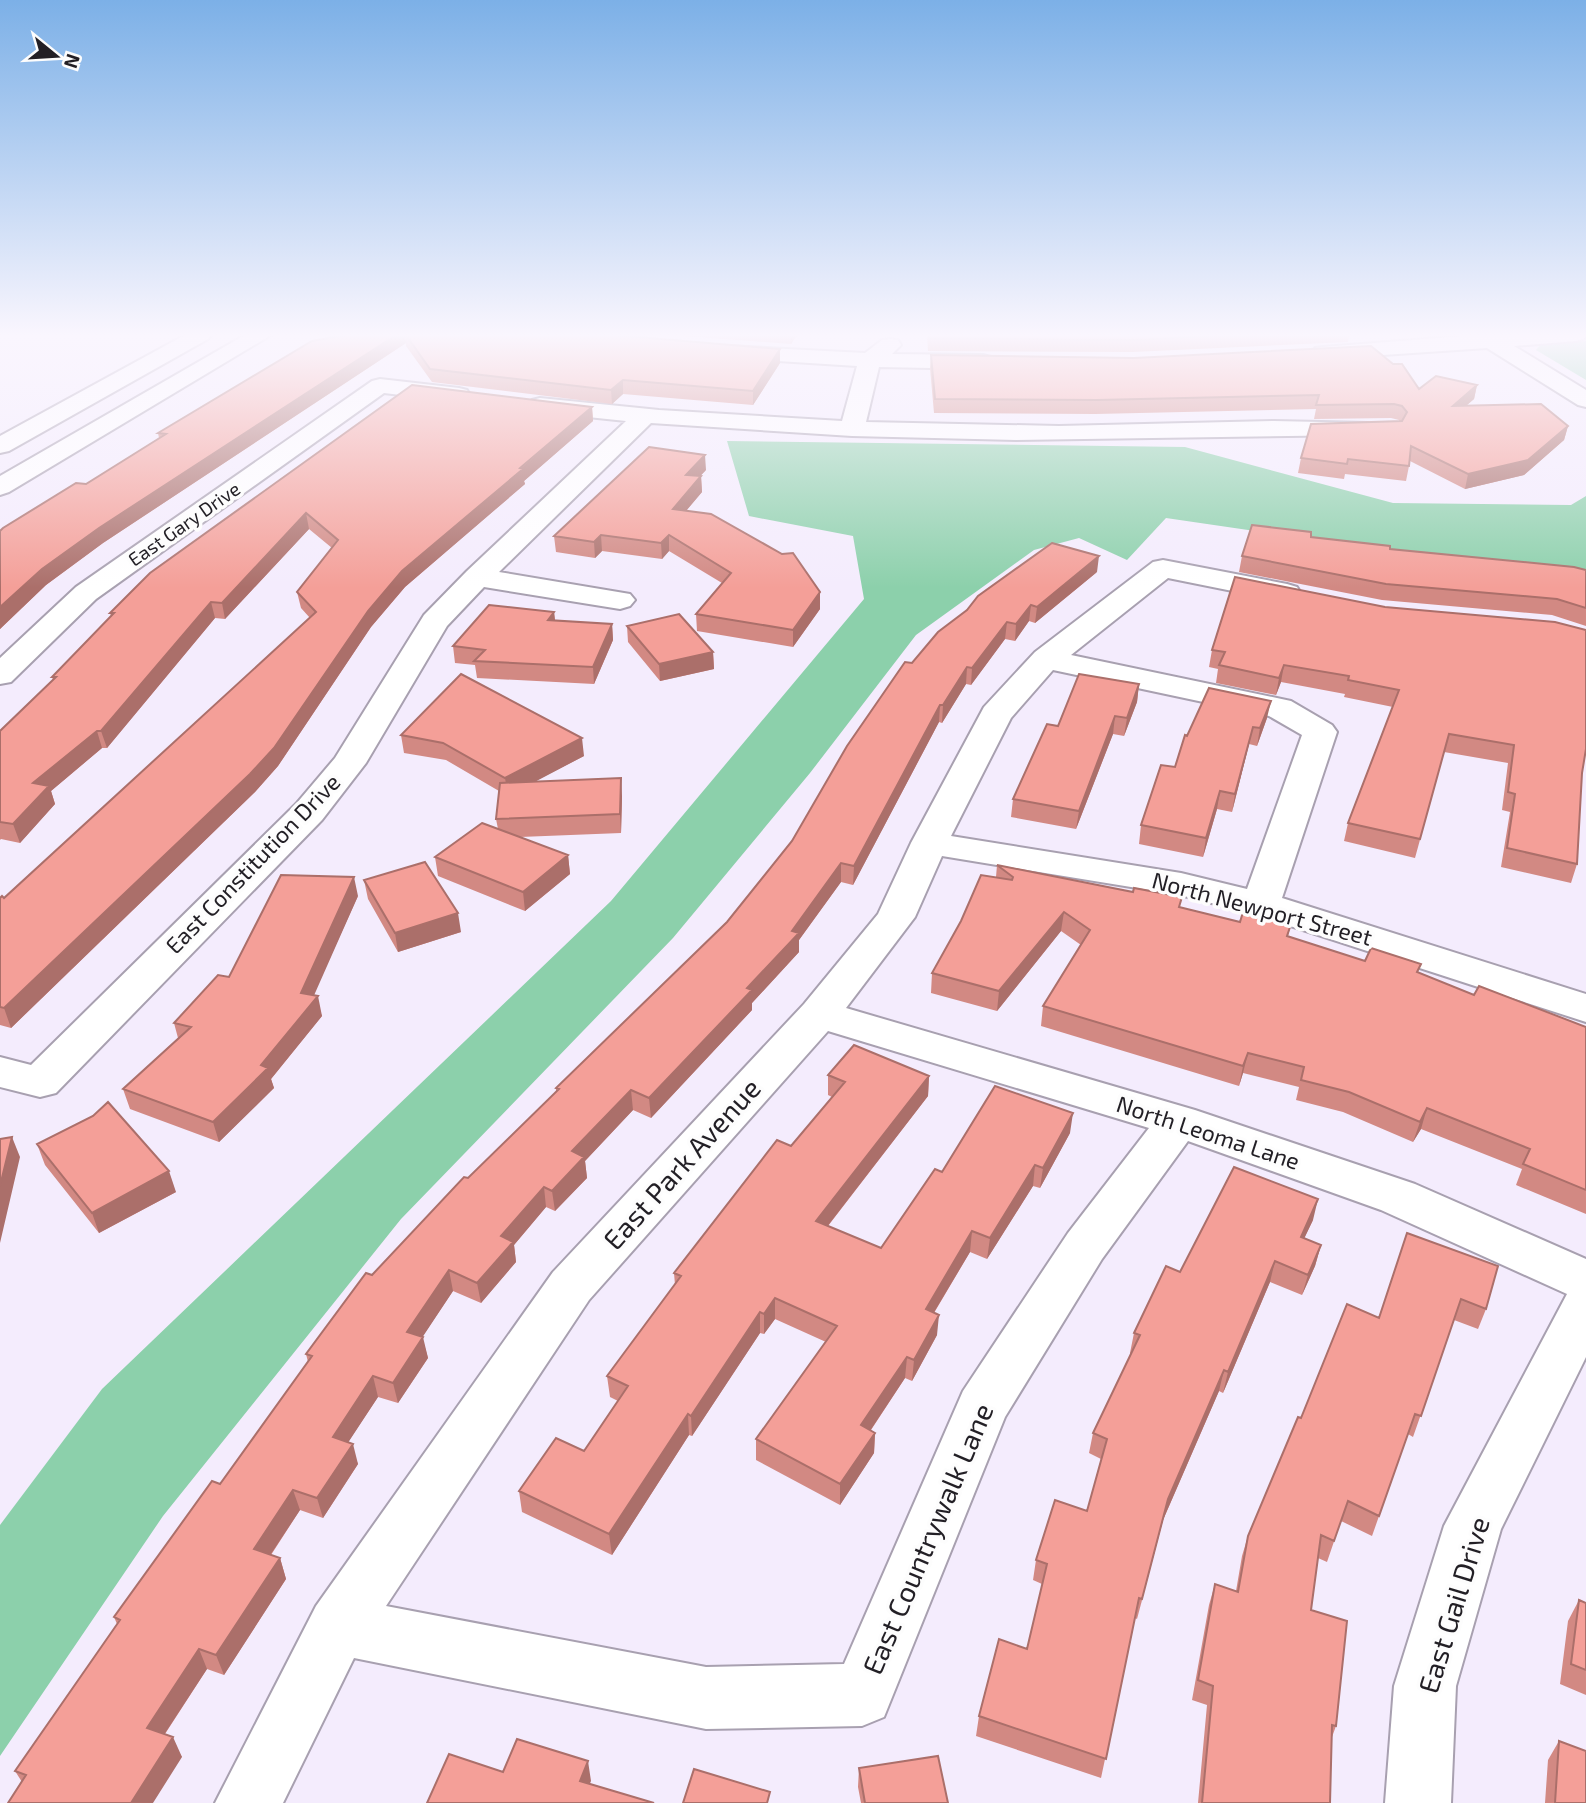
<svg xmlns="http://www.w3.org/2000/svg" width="1586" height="1803" font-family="'Exo 2',sans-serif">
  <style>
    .green { fill: #8cd0ab }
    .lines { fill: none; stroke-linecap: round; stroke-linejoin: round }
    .minor-casing { stroke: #a8a0b0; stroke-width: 4 }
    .major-casing { stroke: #a8a0b0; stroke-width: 4 }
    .minor { fill: #fff; fill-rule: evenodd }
    .major { fill: #fff; fill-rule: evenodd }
    .wall { fill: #d28983 }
    .shaded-wall { fill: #ab6f6a }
    .building { fill: #f49f98; stroke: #ab6f6a; stroke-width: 2 }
    .labels { text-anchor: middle; stroke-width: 7; stroke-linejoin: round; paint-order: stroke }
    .far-street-label { font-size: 19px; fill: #221f25; stroke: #fdfdfd }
    .street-label { font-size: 23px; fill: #221f25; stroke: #fdfdfd }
    .near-street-label { font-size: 28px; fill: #221f25; stroke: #fdfdfd }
  </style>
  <rect width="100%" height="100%" fill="#f4ecfd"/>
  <path class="green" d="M1586,341V380L1536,350L1540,345Z
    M727,441L1185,447L1393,503L1571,505L1586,496V601L1309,539L1166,518L1127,560L1079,538L1034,550L916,635L810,773L673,938L401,1219L163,1516L0,1756V1525L102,1389L611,901L864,599L853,536L749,516Z"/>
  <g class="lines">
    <defs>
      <path id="minor" d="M1586,335L1583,339L1576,341L1514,346L1586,390V407L1578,405L1487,348L1323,359L1315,358L1312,353L1315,348L1323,347L1477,335Z
        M890,339L898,340L901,345L892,354L983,355L991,357L994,362L991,367L983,369L879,367L866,422L1059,426L1274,421L1368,423L1372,428L1368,433L1360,435L1016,440L852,436L651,423L499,572L630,594L635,600L630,606L620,609L484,587L447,626L366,763L322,820L56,1093L40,1097L0,1087V1057L31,1065L296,804L335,758L424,615L467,571L626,421L540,412L532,410L528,405L532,400L540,398L659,410L842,421L857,366L729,358L721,357L718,352L721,347L729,346L865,353L882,340Z
        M380,379L459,388L467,390L470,395L467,400L459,402L384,393L96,599L11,682L0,684V658L76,587L372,381Z
        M1163,560L1287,584L1297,587L1301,593L1297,599L1287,602L1168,578L1071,655L1291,701L1332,725L1337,732L1282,898L1586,994V1022L1247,912L1180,895L942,856L915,917L846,1008L1195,1110L1415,1184L1586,1259V1357L1501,1529L1456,1686L1451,1803H1385L1394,1686L1444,1526L1567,1294L1381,1210L1188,1141L1102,1259L1005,1417L884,1717L862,1726L706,1729L354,1658L283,1803H215L316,1606L553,1272L804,1004L878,914L911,843L984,707L1035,652L1153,562ZM1053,670L1269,716L1302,735L1247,889L1181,873L951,836L1011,718ZM828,1031L1149,1128L1068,1233L963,1391L844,1664L706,1667L386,1606L589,1300Z"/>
      <path id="major" d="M185,335H211L208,339L9,451L0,453V436Z
        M245,335H271L9,492L0,495V476Z"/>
    </defs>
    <use href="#minor" class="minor-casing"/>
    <use href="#major" class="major-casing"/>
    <use href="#minor" class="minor"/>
    <use href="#major" class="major"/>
  </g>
  <path class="wall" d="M345,335H614L780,363L753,405L623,394L612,404L432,382L406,346V343L103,543L46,585L0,629V531L86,484L159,438L158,433Z
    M671,335H797L791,344Z
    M927,335H1349L1348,342L1132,352L928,351Z
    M931,355L1419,389L1477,385L1474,399L1466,406L1568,426L1564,440L1524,475L1465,489L1410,461L1406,481L1345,474L1344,479L1298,473L1301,458L1399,421V420L1391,418L1314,419L1316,409L1095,414L934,413L930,368Z
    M412,385L592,407L593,421L524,481L525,484L405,587L371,627L278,766L255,792L11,1028L0,1025V898H4L310,618L301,608L297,592L332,548L309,529L225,619L215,618L107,748H102L51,791L55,804L20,843L1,839L0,840V731L53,680L52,677L111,616L110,613Z
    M706,470L700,476H701L702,492L686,511L820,592V609L793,647L697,631L696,614L722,583L669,551L662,559L602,551L595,558L556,552L554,536Z
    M1311,537L1390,549L1586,570V626L1552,615L1382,600L1239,572L1242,556Z
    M1097,572L1035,623L1029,621L1015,641L1005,639L971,685L966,684L942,723L939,722L853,885L841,882L799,940V952L752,1003V1010L651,1118L633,1110L585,1161L587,1178L555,1211L546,1207L514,1245L516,1262L481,1303L453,1291L422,1337L428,1358L398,1403L378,1397L348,1442L358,1464L323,1518L300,1510L271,1555L280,1558L286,1579L224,1675L207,1669L165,1734L182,1757L22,1782L15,1771L117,1624L114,1617L220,1484L308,1362L306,1354L372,1275L468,1178L556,1092V1088L727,922L792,841L912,663Z
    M1385,607L1582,773L1577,864L1571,883L1501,867L1510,812L1502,810L1508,763L1444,752L1415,858L1344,841L1348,823L1393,707L1344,697L1345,694L1281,682L1276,695L1216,683L1218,669L1209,667L1212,650Z
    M554,612L555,621L612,624L613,640L594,684L477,678L475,665L455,663L453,646Z
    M627,626L713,652L714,669L660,681L628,642Z
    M1139,684L1137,702L1124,736L1113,734L1076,829L1011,817L1013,799Z
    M1267,718L1257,746L1249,744L1232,812L1217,809L1203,857L1139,844L1141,825L1175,767L1187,736Z
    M401,735L584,756L535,781L622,796L621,833L520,837L568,855L570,874L525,911L438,876L435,857L498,829L496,819L499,791L446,760L404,753Z
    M997,865L1180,907L1240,922L1291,924L1288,936L1365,961L1418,972L1474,995L1586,1027V1214L1516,1185L1522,1169L1421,1129L1413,1142L1343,1112L1296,1100L1299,1087L1243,1073L1239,1086L1041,1026L1043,1006L1081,945L1061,931L997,1011L931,993L932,973L961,921L996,877Z
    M364,880L461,932L398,952L368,899Z
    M358,896L313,995L322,1016L271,1079L274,1088L219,1142L130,1109L123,1089L178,1038L174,1023L229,977Z
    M828,1075L929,1076L928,1096L828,1226L881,1248L942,1172L1070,1133L1040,1188L1033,1186L987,1259L970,1252L934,1313L937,1335L912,1381L905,1378L871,1430L875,1433L874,1453L840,1505L756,1460V1439L826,1342L775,1319L764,1334L760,1333L692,1436L689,1435L612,1555L522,1512L519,1491L584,1451L618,1401L610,1397L607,1376L675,1285L674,1273L791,1146L832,1097L828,1095Z
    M37,1144L176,1192L99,1233L45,1165Z
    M1313,1220L1304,1238L1321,1245L1315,1266L1302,1295L1270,1282L1223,1393L1219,1391L1163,1520L1137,1619L1135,1618L1101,1778L976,1736L979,1716L1027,1649L1042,1584L1033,1580L1036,1560L1087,1511L1101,1459L1089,1453L1093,1433L1131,1354L1130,1353L1134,1333L1180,1272Z
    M1407,1233L1486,1309L1478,1329L1454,1320L1413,1437L1408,1434L1372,1536L1341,1521L1327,1562L1318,1558L1311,1610L1336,1726L1332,1737L1330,1803H1198L1207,1705L1192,1700L1209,1605L1215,1584L1236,1591L1242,1556L1248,1536L1301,1418L1379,1318Z
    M1579,1600L1586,1603V1695L1560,1684L1568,1621Z
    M1559,1741L1586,1803H1545L1548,1760Z
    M859,1768L948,1803H861L858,1787Z"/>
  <path class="shaded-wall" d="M396,335H405L406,343L103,543L46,585L0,629V607L42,569L99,528Z
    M791,335H797L791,344Z
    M780,349V363L753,405V391Z
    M623,380V394L612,404L611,390Z
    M1477,385L1474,399L1449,420L1453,406Z
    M592,407L593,421L524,481L525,484L405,587L371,627L278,766L255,792L11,1028L4,1008L368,611L402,571Z
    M1568,426L1564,440L1524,475L1465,489L1468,474Z
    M705,455L706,470L687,490L686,475Z
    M701,476L702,492L674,525L673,509Z
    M306,513L309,529L225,619L222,603Z
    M601,535L602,551L595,558L594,542Z
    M669,535V551L662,559L661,543Z
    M1099,556L1097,572L1035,623L1037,607Z
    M820,592V609L793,647V630Z
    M211,602L215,618L107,748L101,731Z
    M1031,605L1029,621L1015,641L1016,624Z
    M554,612L556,629L548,620Z
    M1007,622L1005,639L971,685L972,668Z
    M612,624L613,640L594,684L593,667Z
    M713,652L714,669L660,681L659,664Z
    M1284,665L1281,682L1276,695L1279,678Z
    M967,667L966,684L942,723L943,705Z
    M1139,684L1137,702L1124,736L1127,718Z
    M1271,701L1267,718L1257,746L1260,728Z
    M940,705L939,722L853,885L854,866Z
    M1115,716L1113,734L1076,829L1079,811Z
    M1253,727L1249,744L1232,812L1235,794Z
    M97,731L102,748L51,791L55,804L20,843L13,824L33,783Z
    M582,738L584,756L508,796L505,778Z
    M621,778L622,796L621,833L620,814Z
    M1220,791L1217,809L1203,857L1206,838Z
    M568,855L570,874L525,911L523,892Z
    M841,863V882L799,940V952L752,1003V1010L651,1118L649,1098L747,988L792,931Z
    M354,877L358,896L308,1009L318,996L322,1016L271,1079L274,1088L219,1142L213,1122L261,1065L301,993Z
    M1064,912L1061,931L997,1011L999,991Z
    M458,913L461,932L398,952L395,933Z
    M1248,1053L1243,1073L1239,1086L1243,1066Z
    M929,1076L928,1096L816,1241V1221Z
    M631,1090L633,1110L585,1161L587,1178L555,1211L552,1191L572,1151Z
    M1427,1108L1421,1129L1413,1142L1420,1122Z
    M1073,1113L1070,1133L1040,1188L1043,1168Z
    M12,1137L20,1157L0,1243V1186Z
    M1035,1165L1033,1186L987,1259L990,1238Z
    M169,1171L176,1192L99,1233L92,1213Z
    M544,1187L546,1207L514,1245L516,1262L481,1303L477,1283L501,1236Z
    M1318,1199L1313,1220L1295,1258L1301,1237Z
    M972,1231L970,1252L924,1329L926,1309Z
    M1321,1245L1315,1266L1302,1295L1308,1275Z
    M1275,1261L1270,1282L1223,1393L1228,1372Z
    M449,1270L453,1291L412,1353L407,1332Z
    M775,1298V1319L764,1334V1314Z
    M760,1312V1333L692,1436L691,1416Z
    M939,1315L937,1335L912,1381L914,1360Z
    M423,1337L428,1358L398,1403L393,1383Z
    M907,1357L905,1378L860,1446L861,1425Z
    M1224,1370L1219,1391L1163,1520L1137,1619L1168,1499Z
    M373,1376L378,1397L338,1458L333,1437Z
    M688,1414L689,1435L612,1555L609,1534Z
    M875,1433L874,1453L840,1505V1484Z
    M353,1444L358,1464L323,1518L317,1498Z
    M293,1490L300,1510L261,1569L254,1549Z
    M280,1558L286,1579L224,1675L216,1655Z
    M199,1649L207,1669L156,1747L147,1728Z
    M173,1737L182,1757L153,1803H131Z
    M588,1761L591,1781L583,1800L580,1781Z"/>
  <path class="building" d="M345,335H396L99,528L42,569L0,607V531L3,528L76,483L86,484L166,434L158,433L312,341Z
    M406,335H614L780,349L753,391L623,380L611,390L430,369Z
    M929,335H1228L1134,340L929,338Z
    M1371,346L1393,364H1402L1419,389L1436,376L1477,385L1453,406L1541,404L1568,426L1528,460L1468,474L1411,446L1409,466L1348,459L1347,464L1301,458L1311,424L1402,421L1407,412L1402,406L1394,404L1316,405L1319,395L1097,400L935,399L931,355L1134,358Z
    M412,385L592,407L520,468L523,469L402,571L368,611L274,748L250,774L4,1008L0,1007V898L2,896L4,898L316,612L297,592L338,540L306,513L222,603L211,602L101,731H97L33,783L49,786L13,824L0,822V731L56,677H52L114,613H110L150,573Z
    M649,447L705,455L686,475L701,476L673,509L711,514L782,554L793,553L820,592L793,630L696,614L731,573L669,535L661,543L601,535L594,542L554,536Z
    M1252,525L1311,532V537L1390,546V549L1574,567L1586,570V608L1557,599L1386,584L1242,556Z
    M1052,543L1099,556L1037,607L1031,605L1016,624L1007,622L972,668L967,667L943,705H940L854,866L841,863L792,931L799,933L747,988L752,990L649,1098L631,1090L572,1151L584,1157L552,1191L544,1187L501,1236L513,1242L477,1283L449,1270L407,1332L423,1337L393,1383L373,1376L333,1437L353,1444L317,1498L293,1490L254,1549L280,1558L216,1655L199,1649L147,1728L173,1737L131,1803H8L26,1775L15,1771L120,1620L114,1617L212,1481L220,1484L312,1356L306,1354L366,1273L372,1275L464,1177L468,1178L559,1089L556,1088L727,922L792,841L847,746L905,662L912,663L938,632L967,610L978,596Z
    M1235,577L1385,607L1555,622L1586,630V749L1582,773L1577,864L1507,848L1515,794L1508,792L1514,745L1449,734L1420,839L1348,823L1399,690L1348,680L1349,676L1284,665L1279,678L1219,665L1225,652L1212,650Z
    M489,605L554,612L548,620L612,624L593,667L474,661L485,650L453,646Z
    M679,614L713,652L659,664L627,626Z
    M461,674L582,738L505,778L443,743L401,735Z
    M1079,674L1139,684L1127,718L1115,716L1079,811L1013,799L1047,724L1058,726Z
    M1209,688L1271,701L1260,728L1253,727L1235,794L1220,791L1206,838L1141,825L1161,765L1175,767L1185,735L1187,736Z
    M621,778L620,814L496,819L500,783Z
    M482,823L568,855L523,892L435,857Z
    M425,862L458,913L395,933L364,880Z
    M997,865L1133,892L1134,888L1182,897L1179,907L1240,922L1243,912L1291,924L1287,936L1365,961L1371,948L1421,964L1417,972L1474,995L1479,986L1586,1027V1190L1523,1164L1530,1149L1427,1108L1420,1122L1349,1092L1301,1080L1304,1067L1248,1053L1243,1066L1043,1006L1090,930L1064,912L999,991L932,973L961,921L981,875L1012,880L1013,877Z
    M281,875L354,877L301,993L318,996L261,1065L268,1068L213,1122L123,1089L191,1027L174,1023L218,975L229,977Z
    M854,1045L929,1076L816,1221L881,1248L935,1169L942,1172L995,1086L1073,1113L1043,1168L1035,1165L990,1238L972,1231L926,1309L939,1315L914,1360L907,1357L861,1425L875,1433L840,1484L756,1439L837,1326L775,1298L764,1314L760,1312L691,1416L688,1414L609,1534L519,1491L556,1438L584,1451L628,1386L607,1376L681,1276L674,1273L777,1140L791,1146L845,1082L828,1075Z
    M108,1102L169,1171L92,1213L37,1144L93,1116Z
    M12,1137L0,1186V1139Z
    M1234,1167L1318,1199L1301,1237L1321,1245L1308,1275L1275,1261L1228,1372L1224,1370L1168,1499L1142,1599L1139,1598L1106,1759L979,1716L999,1639L1027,1649L1047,1564L1036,1560L1055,1500L1087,1511L1107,1439L1093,1433L1140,1335L1134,1333L1166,1266L1180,1272Z
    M1407,1233L1498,1266L1486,1309L1461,1299L1421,1416L1415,1414L1379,1516L1348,1501L1334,1541L1321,1535L1311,1610L1347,1621L1336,1726L1332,1725L1330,1803H1202L1213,1686L1198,1680L1215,1584L1238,1592L1248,1536L1298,1417L1301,1418L1347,1304L1379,1318Z
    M1579,1600L1586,1603V1670L1571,1664Z
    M517,1739L588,1761L580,1781L654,1803H427L449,1754L503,1772Z
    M1559,1741L1586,1751V1803H1555Z
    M938,1756L948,1803H865L859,1768Z
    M694,1769L770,1792L767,1803H683Z"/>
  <linearGradient id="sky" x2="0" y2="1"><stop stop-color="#7cb0e7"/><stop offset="0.57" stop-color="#faf6fe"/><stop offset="1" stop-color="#faf6fe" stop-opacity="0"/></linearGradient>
  <rect width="1586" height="588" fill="url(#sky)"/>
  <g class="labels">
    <g class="far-street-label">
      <text transform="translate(184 524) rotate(-35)" y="7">East Gary Drive</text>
    </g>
    <g class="street-label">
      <text transform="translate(253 864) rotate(-46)" y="8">East Constitution Drive</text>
      <text transform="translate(1262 909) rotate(15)" y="8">North Newport Street</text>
      <text transform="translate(1208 1133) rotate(18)" y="8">North Leoma Lane</text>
    </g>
    <g class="near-street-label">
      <text transform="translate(682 1164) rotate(-48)" y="10">East Park Avenue</text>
      <text transform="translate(928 1539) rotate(-67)" y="10">East Countrywalk Lane</text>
      <text transform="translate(1454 1605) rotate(-73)" y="10">East Gail Drive</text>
    </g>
  </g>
  <g transform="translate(56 56) rotate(108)" stroke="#fdfdfd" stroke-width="5" paint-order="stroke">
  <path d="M0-5L12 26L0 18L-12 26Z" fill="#221f25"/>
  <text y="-10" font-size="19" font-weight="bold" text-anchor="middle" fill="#221f25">N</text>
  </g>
</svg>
